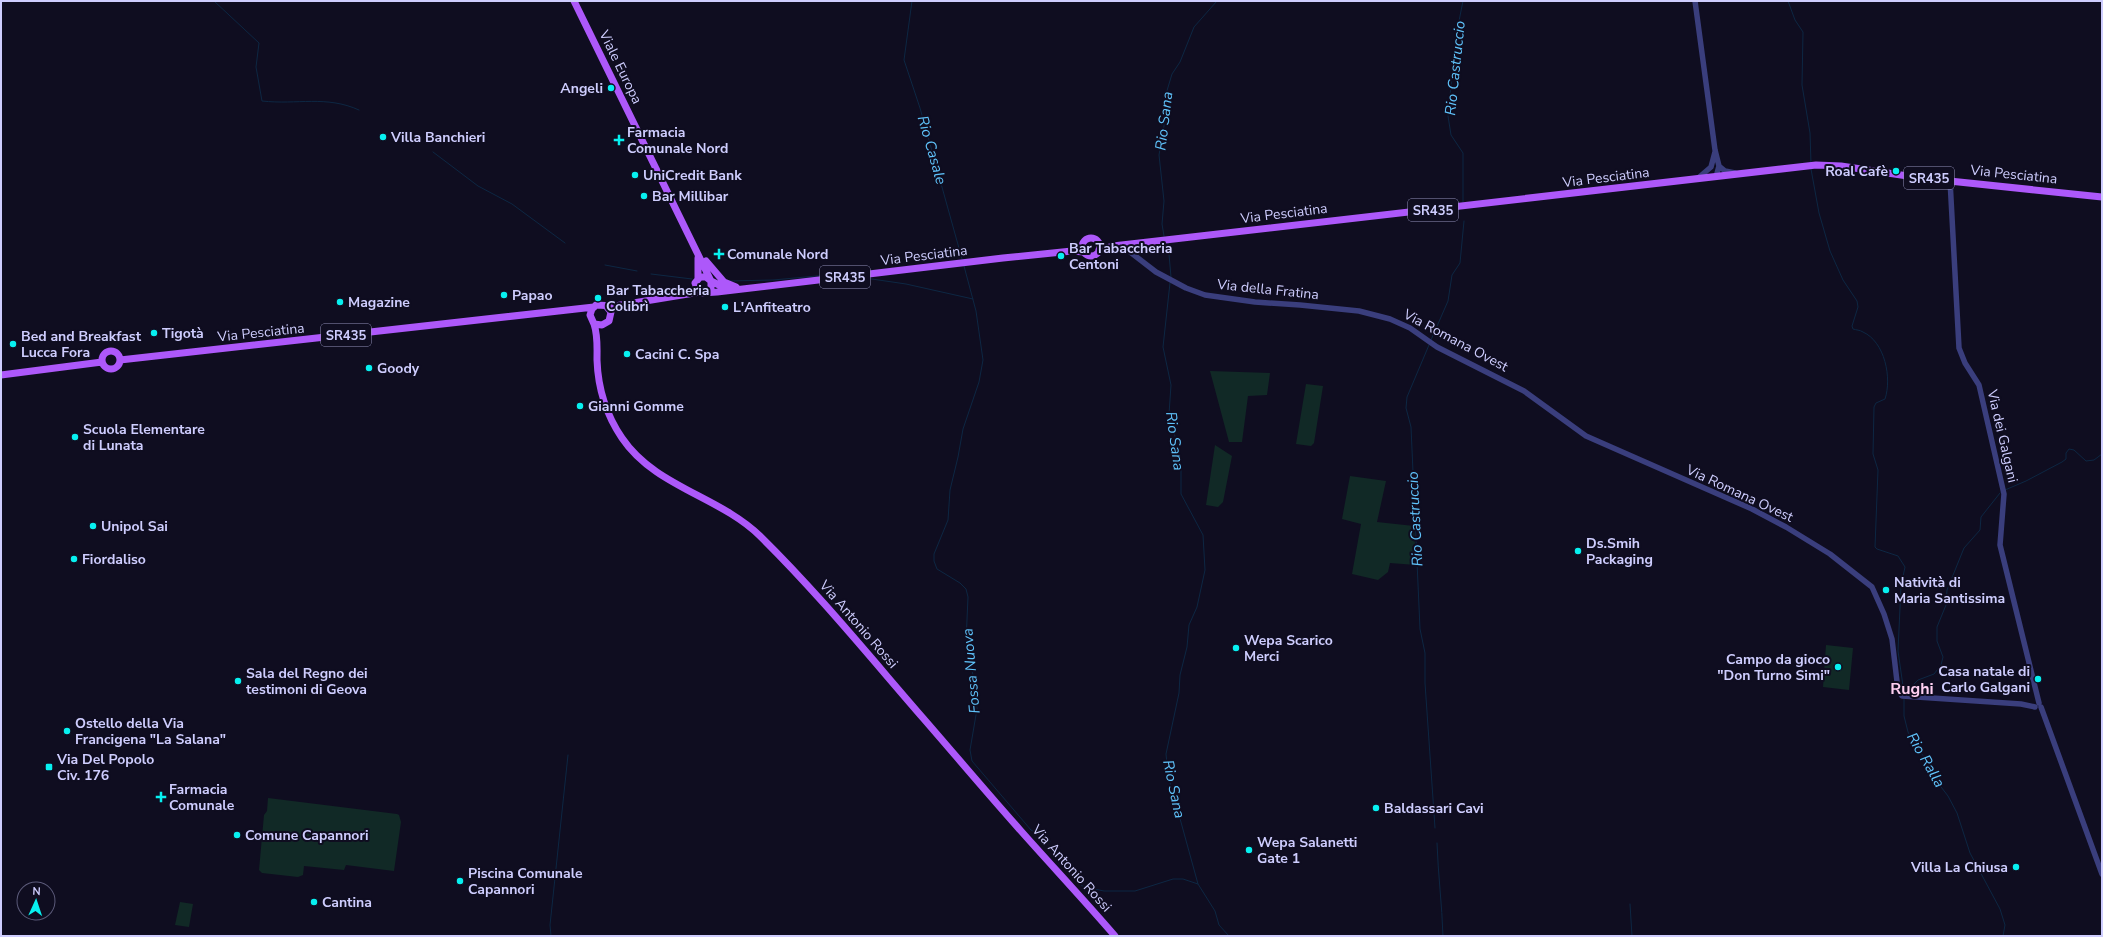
<svg xmlns="http://www.w3.org/2000/svg" width="2103" height="937" font-family="'Nunito Sans',sans-serif">
  <style>
    .green { fill: #112926 }
    .lines { fill: none; stroke-linecap: round; stroke-linejoin: round }
    .stream { stroke: #0d2743; stroke-width: 1 }
    .minor { stroke: #3a3e7d; stroke-width: 5.5 }
    .major { stroke: #ad58fa; stroke-width: 7 }
    .poi-dot { fill: #07f0f0; stroke: #0f0d20; stroke-width: 1.5 }
    .labels { text-anchor: middle; stroke-width: 4; stroke-linejoin: round; paint-order: stroke }
    .shield { fill: #0f0d20; stroke: #9593bb; stroke-width: 1 }
    .shield-label { font-size: 13px; font-weight: bold; fill: #cecdfe }
    .street-label { font-size: 14px; fill: #cecdfe; stroke: #0f0d20 }
    .poi-label { font-size: 14px; font-weight: bold; fill: #cecdfe; stroke: #0f0d20; text-anchor: start }
    .water-label { font-size: 15px; font-style: italic; fill: #5fc2fa; stroke: #0f0d20 }
    .quarter-label { font-size: 16px; font-weight: bold; fill: #fecff1; stroke: #0f0d20 }
  </style>
  <rect width="100%" height="100%" fill="#0f0d20"/>
  <path class="green" d="M1210,371L1270,373L1267,395L1248,396L1242,442H1229Z
    M1306,384L1323,386L1314,443L1311,446L1296,444Z
    M1215,445L1232,456L1223,502L1218,507L1206,505Z
    M1350,476L1386,481L1377,522L1414,526L1416,565L1390,563L1388,572L1378,580L1352,574L1361,524L1342,519Z
    M1826,645L1853,648L1849,690L1823,687Z
    M268,798L397,814L399,815L401,822L394,871L346,865L344,870L304,866L303,875L298,877L262,873L259,870L264,815L267,811Z
    M180,902L193,904L189,927L175,925Z"/>
  <g class="lines">
    <path class="stream" d="M214,1L259,43L256,67L262,101C297,105 326,95 359,110
      M912,1L904,60L920,108L962,259
      M1463,1L1456,36L1448,116L1451,135L1463,153V202
      M1788,1L1795,20L1803,32L1802,85L1810,133L1811,163
      M433,152L478,186L512,204L565,243
      M1811,169L1819,213L1830,251L1843,280L1857,301L1858,307L1852,326L1853,329C1856,330 1860,330 1863,332C1885,342 1892,378 1885,399L1876,403L1874,407L1873,454L1878,470L1875,547L1877,549L1898,556L1905,567L1901,586L1898,651L1904,693
      M1164,236L1162,224L1164,201L1159,155L1165,120L1166,94L1172,74L1180,62L1194,27L1217,1
      M1168,243L1171,277
      M605,265L637,271
      M964,266L976,311L983,360L979,382L963,429L958,457L950,490L948,520L934,554V561L937,569L960,583L966,589L968,597L966,642L974,680L977,709L970,750L972,761L1031,830L1050,841
      M651,274L692,279
      M865,278L906,284L973,299
      M730,281L773,280L860,272
      M1170,283L1163,347L1171,385L1169,414L1176,440L1181,470V494L1203,535L1205,570L1197,607L1189,625L1187,647L1180,675L1179,693L1166,754L1168,775L1198,884
      M1431,340L1448,301L1452,275L1460,263L1464,221
      M1429,345L1407,397L1406,408L1411,427L1420,629L1425,653V683L1435,828
      M2005,490L2026,481L2062,462L2066,459V453L2069,449L2074,450L2086,461L2094,460L2102,454
      M1905,693L1918,680L1934,674L1941,665L1943,657L1937,641V627L1946,605L1947,590L1964,548L1980,530L1981,517L2000,493
      M1904,699V716L1908,732L1917,749L1929,762L1938,783L1948,796L1957,813L1970,853L2000,909L2005,925L2003,936
      M1437,843C1438,874 1442,904 1443,936
      M1061,851L1067,871L1077,882L1084,887L1104,891H1135L1173,879H1183L1198,884L1215,911L1219,925L1229,936
      M1630,904L1632,936
      M551,936L550,925L568,755"/>
    <path class="minor" d="M1695,1L1715,150L1719,166L1716,177
      M1719,166L1725,171L1735,173
      M1697,179L1711,167L1715,152
      M1950,180L1959,348L1965,363L1979,385L2004,494L2000,545L2039,703
      M1121,245L1156,272L1186,288L1205,295L1255,302L1300,305L1359,311L1390,319L1410,328L1437,347L1524,391L1586,436L1752,509L1786,527L1830,554L1872,587L1884,614L1892,639L1898,690L1902,696L2021,704L2035,707
      M2041,707L2102,874"/>
    <path class="major" d="M574,1L711,281L729,290
      M1082 247a9 9 0 1 1 18 0a9 9 0 1 1-18 0Z
      M1099,250L1113,246L1816,165L1841,166L1921,178L2102,197
      M706,261L724,282L736,287
      M698,278V258
      M707,292L711,289V281L706,277H700L695,283L698,291L702,293L717,292L1003,258L1072,251L1084,252
      M607,307L611,312L609,321L602,325L594,324L590,315L592,309L596,305L615,306L700,292
      M594,324C598,336 597,347 597,360C598,388 607,416 622,438C655,487 719,496 760,536C818,593 870,657 923,718C956,756 988,794 1021,831C1052,866 1084,900 1115,936
      M102 360a9 9 0 1 1 18 0a9 9 0 1 1-18 0Z
      M120,360L594,307
      M1,375L102,362"/>
  </g>
  <g class="poi-dot">
    <circle cx="611" cy="88" r="4"/>
    <circle cx="383" cy="137" r="4"/>
    <path d="M617 134h4v4h4v4h-4v4h-4v-4h-4v-4h4z"/>
    <circle cx="1896" cy="171" r="4"/>
    <circle cx="635" cy="175" r="4"/>
    <circle cx="644" cy="196" r="4"/>
    <path d="M717 248h4v4h4v4h-4v4h-4v-4h-4v-4h4z"/>
    <circle cx="1061" cy="256" r="4"/>
    <circle cx="504" cy="295" r="4"/>
    <circle cx="598" cy="298" r="4"/>
    <circle cx="340" cy="302" r="4"/>
    <circle cx="725" cy="307" r="4"/>
    <circle cx="154" cy="333" r="4"/>
    <circle cx="13" cy="344" r="4"/>
    <circle cx="627" cy="354" r="4"/>
    <circle cx="369" cy="368" r="4"/>
    <circle cx="580" cy="406" r="4"/>
    <circle cx="75" cy="437" r="4"/>
    <circle cx="93" cy="526" r="4"/>
    <circle cx="1578" cy="551" r="4"/>
    <circle cx="74" cy="559" r="4"/>
    <circle cx="1886" cy="590" r="4"/>
    <circle cx="1236" cy="648" r="4"/>
    <circle cx="1838" cy="667" r="4"/>
    <circle cx="2038" cy="679" r="4"/>
    <circle cx="238" cy="681" r="4"/>
    <circle cx="67" cy="731" r="4"/>
    <rect x="45" y="763" width="8" height="8" rx="2"/>
    <path d="M159 791h4v4h4v4h-4v4h-4v-4h-4v-4h4z"/>
    <circle cx="1376" cy="808" r="4"/>
    <circle cx="237" cy="835" r="4"/>
    <circle cx="1249" cy="850" r="4"/>
    <circle cx="2016" cy="867" r="4"/>
    <circle cx="460" cy="881" r="4"/>
    <circle cx="314" cy="902" r="4"/>
  </g>
  <g class="labels">
    <g class="shield">
      <rect x="1904" y="167" width="50" height="22" rx="3"/>
      <rect x="1408" y="199" width="50" height="22" rx="3"/>
      <rect x="820" y="266" width="50" height="22" rx="3"/>
      <rect x="321" y="324" width="50" height="22" rx="3"/>
    </g>
    <g class="shield-label">
      <text x="1929" y="183">SR435</text>
      <text x="1433" y="215">SR435</text>
      <text x="845" y="282">SR435</text>
      <text x="346" y="340">SR435</text>
    </g>
    <g class="street-label">
      <text transform="translate(621 67) rotate(64)" y="5">Viale Europa</text>
      <text transform="translate(2014 174) rotate(6)" y="5">Via Pesciatina</text>
      <text transform="translate(1606 177) rotate(-7)" y="5">Via Pesciatina</text>
      <text transform="translate(1284 213) rotate(-7)" y="5">Via Pesciatina</text>
      <text transform="translate(924 255) rotate(-7)" y="5">Via Pesciatina</text>
      <text transform="translate(1268 289) rotate(6)" y="5">Via della Fratina</text>
      <text transform="translate(261 332) rotate(-6)" y="5">Via Pesciatina</text>
      <text transform="translate(1456 340) rotate(28)" y="5">Via Romana Ovest</text>
      <text transform="translate(2003 436) rotate(77)" y="5">Via dei Galgani</text>
      <text transform="translate(1740 493) rotate(25)" y="5">Via Romana Ovest</text>
      <text transform="translate(859 624) rotate(49)" y="5">Via Antonio Rossi</text>
      <text transform="translate(1072 868) rotate(48)" y="5">Via Antonio Rossi</text>
    </g>
    <g class="poi-label">
      <text x="603" y="93" text-anchor="end">Angeli</text>
      <text x="627" y="137">Farmacia<tspan x="627" dy="16">Comunale Nord</tspan></text>
      <text x="391" y="142">Villa Banchieri</text>
      <text x="1888" y="176" text-anchor="end">Roal Cafè</text>
      <text x="643" y="180">UniCredit Bank</text>
      <text x="652" y="201">Bar Millibar</text>
      <text x="1069" y="253">Bar Tabaccheria<tspan x="1069" dy="16">Centoni</tspan></text>
      <text x="727" y="259">Comunale Nord</text>
      <text x="606" y="295">Bar Tabaccheria<tspan x="606" dy="16">Colibrì</tspan></text>
      <text x="512" y="300">Papao</text>
      <text x="348" y="307">Magazine</text>
      <text x="733" y="312">L'Anfiteatro</text>
      <text x="162" y="338">Tigotà</text>
      <text x="21" y="341">Bed and Breakfast<tspan x="21" dy="16">Lucca Fora</tspan></text>
      <text x="635" y="359">Cacini C. Spa</text>
      <text x="377" y="373">Goody</text>
      <text x="588" y="411">Gianni Gomme</text>
      <text x="83" y="434">Scuola Elementare<tspan x="83" dy="16">di Lunata</tspan></text>
      <text x="101" y="531">Unipol Sai</text>
      <text x="1586" y="548">Ds.Smih<tspan x="1586" dy="16">Packaging</tspan></text>
      <text x="82" y="564">Fiordaliso</text>
      <text x="1894" y="587">Natività di<tspan x="1894" dy="16">Maria Santissima</tspan></text>
      <text x="1244" y="645">Wepa Scarico<tspan x="1244" dy="16">Merci</tspan></text>
      <text x="1830" y="664" text-anchor="end">Campo da gioco<tspan x="1830" dy="16">"Don Turno Simi"</tspan></text>
      <text x="2030" y="676" text-anchor="end">Casa natale di<tspan x="2030" dy="16">Carlo Galgani</tspan></text>
      <text x="246" y="678">Sala del Regno dei<tspan x="246" dy="16">testimoni di Geova</tspan></text>
      <text x="75" y="728">Ostello della Via<tspan x="75" dy="16">Francigena "La Salana"</tspan></text>
      <text x="57" y="764">Via Del Popolo<tspan x="57" dy="16">Civ. 176</tspan></text>
      <text x="169" y="794">Farmacia<tspan x="169" dy="16">Comunale</tspan></text>
      <text x="1384" y="813">Baldassari Cavi</text>
      <text x="245" y="840">Comune Capannori</text>
      <text x="1257" y="847">Wepa Salanetti<tspan x="1257" dy="16">Gate 1</tspan></text>
      <text x="2008" y="872" text-anchor="end">Villa La Chiusa</text>
      <text x="468" y="878">Piscina Comunale<tspan x="468" dy="16">Capannori</tspan></text>
      <text x="322" y="907">Cantina</text>
    </g>
    <g class="water-label">
      <text transform="translate(1455 68) rotate(-84)" y="5">Rio Castruccio</text>
      <text transform="translate(1164 121) rotate(-83)" y="5">Rio Sana</text>
      <text transform="translate(932 150) rotate(74)" y="5">Rio Casale</text>
      <text transform="translate(1175 441) rotate(82)" y="5">Rio Sana</text>
      <text transform="translate(1415 519) rotate(-93)" y="5">Rio Castruccio</text>
      <text transform="translate(971 671) rotate(-95)" y="5">Fossa Nuova</text>
      <text transform="translate(1926 760) rotate(60)" y="5">Rio Ralla</text>
      <text transform="translate(1174 789) rotate(78)" y="5">Rio Sana</text>
    </g>
    <g class="quarter-label">
      <text x="1912" y="694">Rughi</text>
    </g>
  </g>
  <rect width="2103" height="937" fill="none" stroke="#cecdfe" stroke-width="4"/>
  <g transform="translate(36 901) rotate(3)"><circle r="19" fill="#0f0d20" stroke="#5b5a79"/>
  <path d="M0-3L7 15L0 10L-7 15Z" fill="#07f0f0"/>
  <text y="-6" font-size="11" font-weight="bold" text-anchor="middle" fill="#cecdfe">N</text>
  </g>
</svg>
